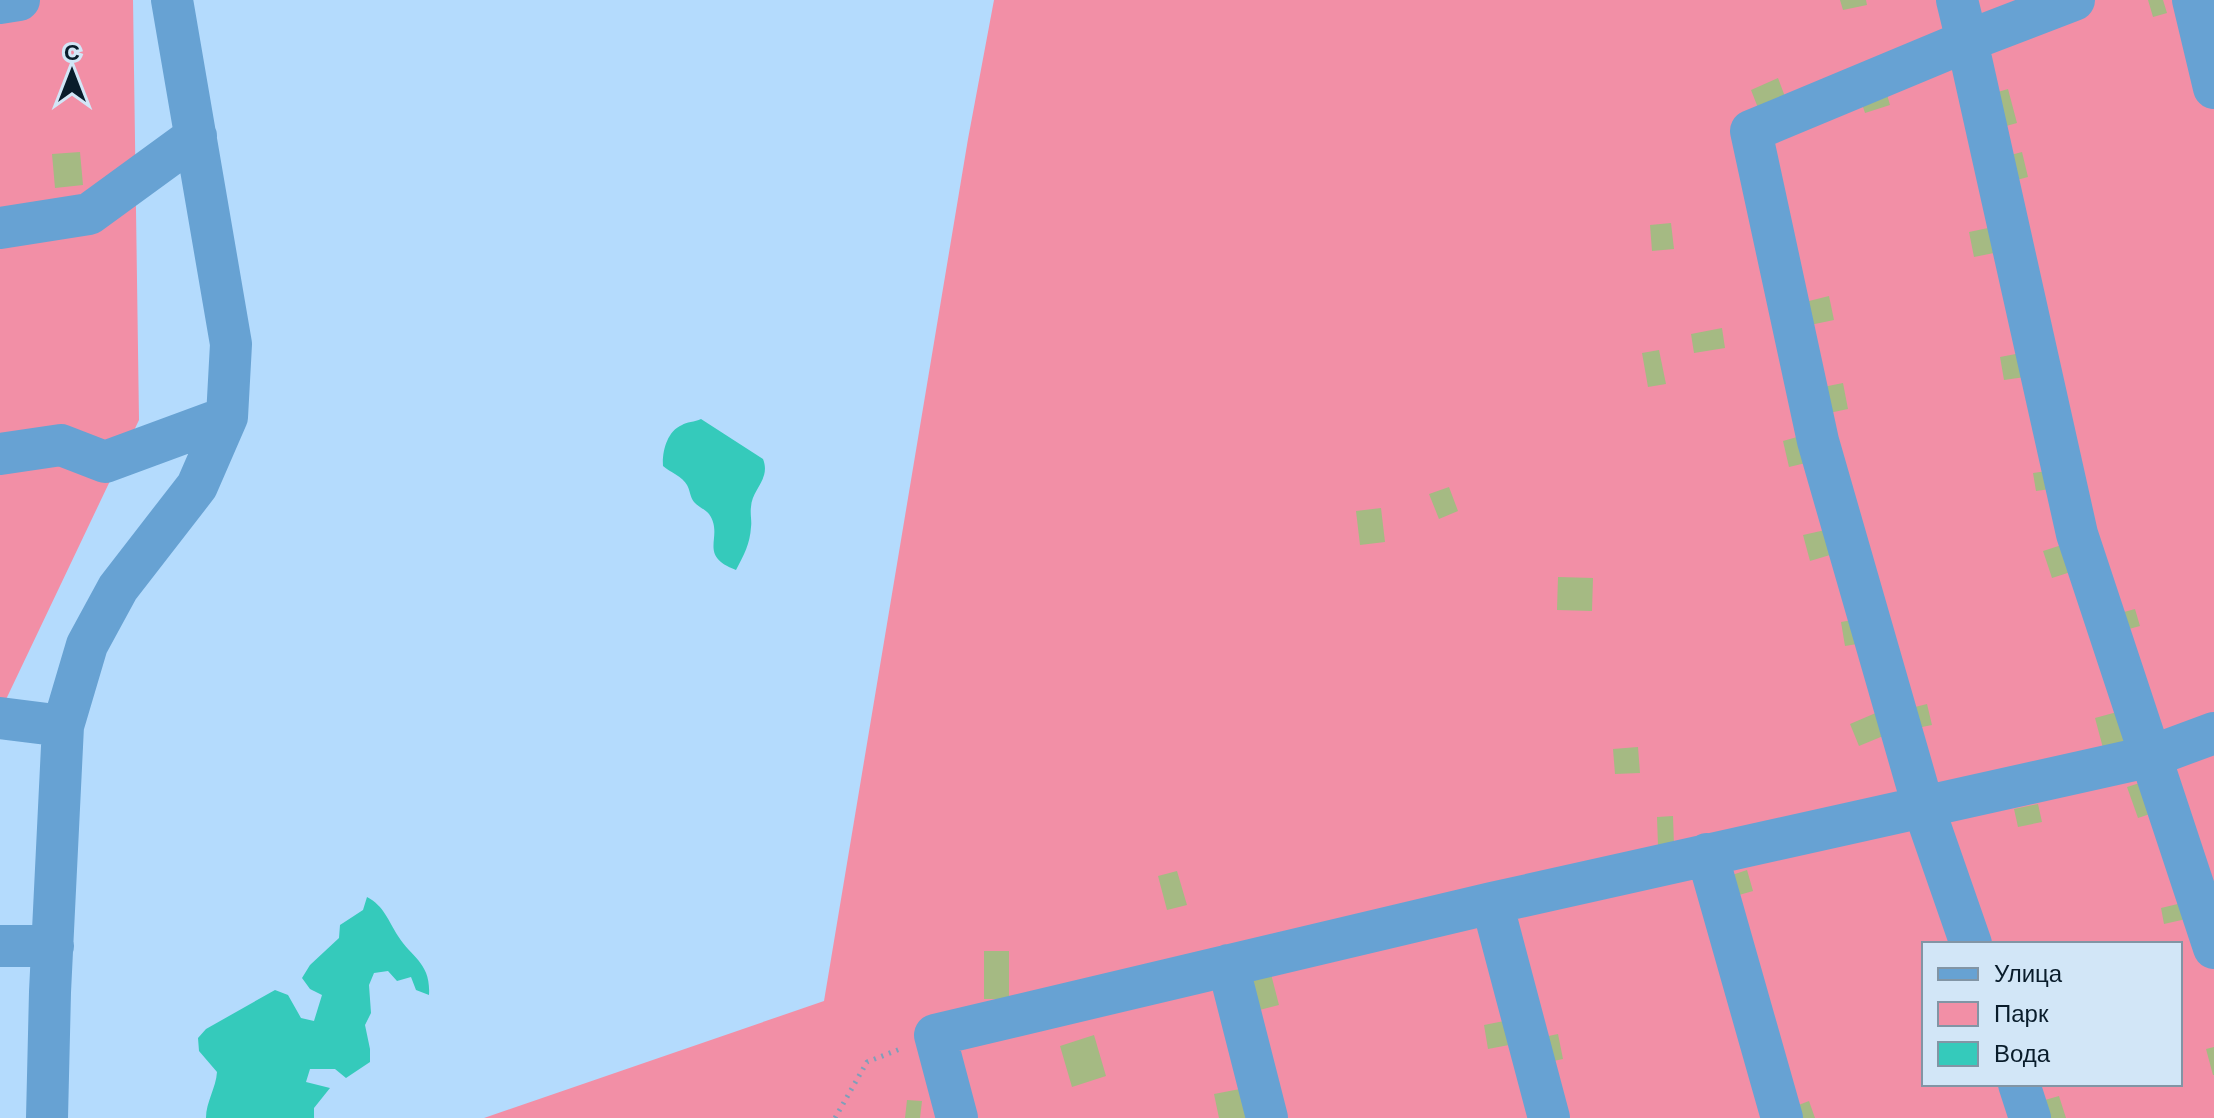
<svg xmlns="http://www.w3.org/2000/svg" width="2214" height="1118" font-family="Barlow,sans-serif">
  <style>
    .green { fill: #f28fa6; fill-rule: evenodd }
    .water { fill: #35cabb }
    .building { fill: #a5ba83 }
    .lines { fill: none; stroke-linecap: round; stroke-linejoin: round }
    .path { stroke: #7e9fba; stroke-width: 5; stroke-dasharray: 2 6; stroke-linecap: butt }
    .minor { stroke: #67a2d3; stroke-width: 42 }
  </style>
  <rect width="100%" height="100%" fill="#b4dbfd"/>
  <path class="green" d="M0,0H133L139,420L0,712Z
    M994,0H2214V1118H484L824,1001L968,139ZM1924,944H2180V1084H1924Z"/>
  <path class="water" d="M701,419L763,459C771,479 752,489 751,507C750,514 752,521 751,527C750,544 744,555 736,570C696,555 725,537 709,514C705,509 698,507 694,502C690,497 690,490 687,485C683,477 670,472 663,466C662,452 667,431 682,425C686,422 695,422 701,419Z
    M367,897C384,906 388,920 398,936C412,958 431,963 429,995L416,990L411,977L397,981L388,971L374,973L369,985L371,1013L365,1025L370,1049V1062L346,1078L335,1069H310L306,1082L330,1088L314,1108V1118H206C206,1102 216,1088 217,1072L199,1051L198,1038L206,1029L275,990L288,995L301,1018L314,1021L322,995L310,989L302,978L310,965L339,938L340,925L363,910Z"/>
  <path class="building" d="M1840,0H1866L1867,5L1843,10Z
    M2148,0H2163L2167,13L2153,17Z
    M1778,78L1787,102L1760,113L1751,90Z
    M2008,89L2017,123L1999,128L1991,94Z
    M1886,91L1890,105L1865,113L1860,98Z
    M80,152L83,185L55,188L52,154Z
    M2022,152L2028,177L2009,182L2003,157Z
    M1671,223L1674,249L1652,251L1650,225Z
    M1988,228L1994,253L1974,257L1969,232Z
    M1829,296L1834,320L1810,325L1805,302Z
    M1722,328L1725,348L1694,353L1691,334Z
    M1659,350L1666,384L1648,387L1642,353Z
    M2021,353L2025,377L2004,380L2000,357Z
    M1843,383L1848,409L1829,413L1823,387Z
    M1804,435L1810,462L1789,467L1783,441Z
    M2054,470L2057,488L2036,491L2033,473Z
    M1449,487L1458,511L1439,519L1429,494Z
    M1381,508L1385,542L1360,545L1356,511Z
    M1834,528L1840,552L1810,561L1803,535Z
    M2071,542L2080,569L2052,578L2043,551Z
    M1558,577L1593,578L1592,611L1557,610Z
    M2135,609L2140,626L2118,632L2113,615Z
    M1858,619L1863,643L1845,646L1841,622Z
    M1927,704L1932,725L1912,729L1907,709Z
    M1878,712L1888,734L1859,746L1850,724Z
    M2117,712L2125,743L2103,748L2095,718Z
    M1638,747L1640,773L1615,774L1613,749Z
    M2146,781L2156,812L2138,818L2127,787Z
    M2038,804L2042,822L2018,827L2014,809Z
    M1673,816L1674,846H1658L1657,817Z
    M1747,870L1753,891L1732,897L1726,877Z
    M1177,871L1187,905L1167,910L1158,876Z
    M2182,903L2186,919L2164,924L2161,908Z
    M984,951H1009V999H984Z
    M1271,974L1279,1005L1248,1013L1240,982Z
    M1504,1021L1509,1045L1488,1049L1484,1025Z
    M1558,1034L1563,1059L1544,1063L1539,1038Z
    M1094,1035L1106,1076L1072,1087L1060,1046Z
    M2214,1047V1075H2213L2206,1049Z
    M1240,1089L1246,1118H1219L1214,1094Z
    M2059,1096L2066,1118H2043L2038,1102Z
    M907,1100L922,1101L920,1118H905Z
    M1809,1101L1815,1118H1791L1788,1109Z"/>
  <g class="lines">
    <path class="path" d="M835,1118L867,1062L900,1049"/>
    <path class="minor" d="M1957,0L1967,41L2074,0
      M2193,0L2214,88
      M0,3L19,0
      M0,228L89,214L196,136
      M0,454L61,445L105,462L227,417
      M0,718L63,726
      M1707,854L1782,1118
      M1492,903L1549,1118
      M1971,944L1923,806L1818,441L1751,131L1967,41L2077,534L2214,948
      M0,946H53
      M1228,965L1267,1118
      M2019,1084L2030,1118
      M47,1118L50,992L63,726L87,645L118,588L197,486L227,417L231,344L172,0
      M957,1118L935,1035L1492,903L2152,756L2214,733"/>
  </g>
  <rect x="1922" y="942" width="260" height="144" fill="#d2e6f7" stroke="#8295a5" stroke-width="2"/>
  <rect x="1938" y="968" width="40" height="12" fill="#67a2d3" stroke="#8295a5" stroke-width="2"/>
  <text x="1994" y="982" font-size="24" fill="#091c2b">Улица</text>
  <rect x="1938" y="1002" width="40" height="24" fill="#f28fa6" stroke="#8295a5" stroke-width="2"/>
  <text x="1994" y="1022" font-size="24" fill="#091c2b">Парк</text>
  <rect x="1938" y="1042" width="40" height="24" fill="#35cabb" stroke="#8295a5" stroke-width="2"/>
  <text x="1994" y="1062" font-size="24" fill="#091c2b">Вода</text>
  <g transform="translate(72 72)" stroke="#d2e6f7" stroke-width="6" paint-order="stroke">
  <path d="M0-6L14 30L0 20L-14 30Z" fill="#091c2b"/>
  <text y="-12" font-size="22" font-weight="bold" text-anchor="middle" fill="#091c2b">С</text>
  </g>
</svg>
